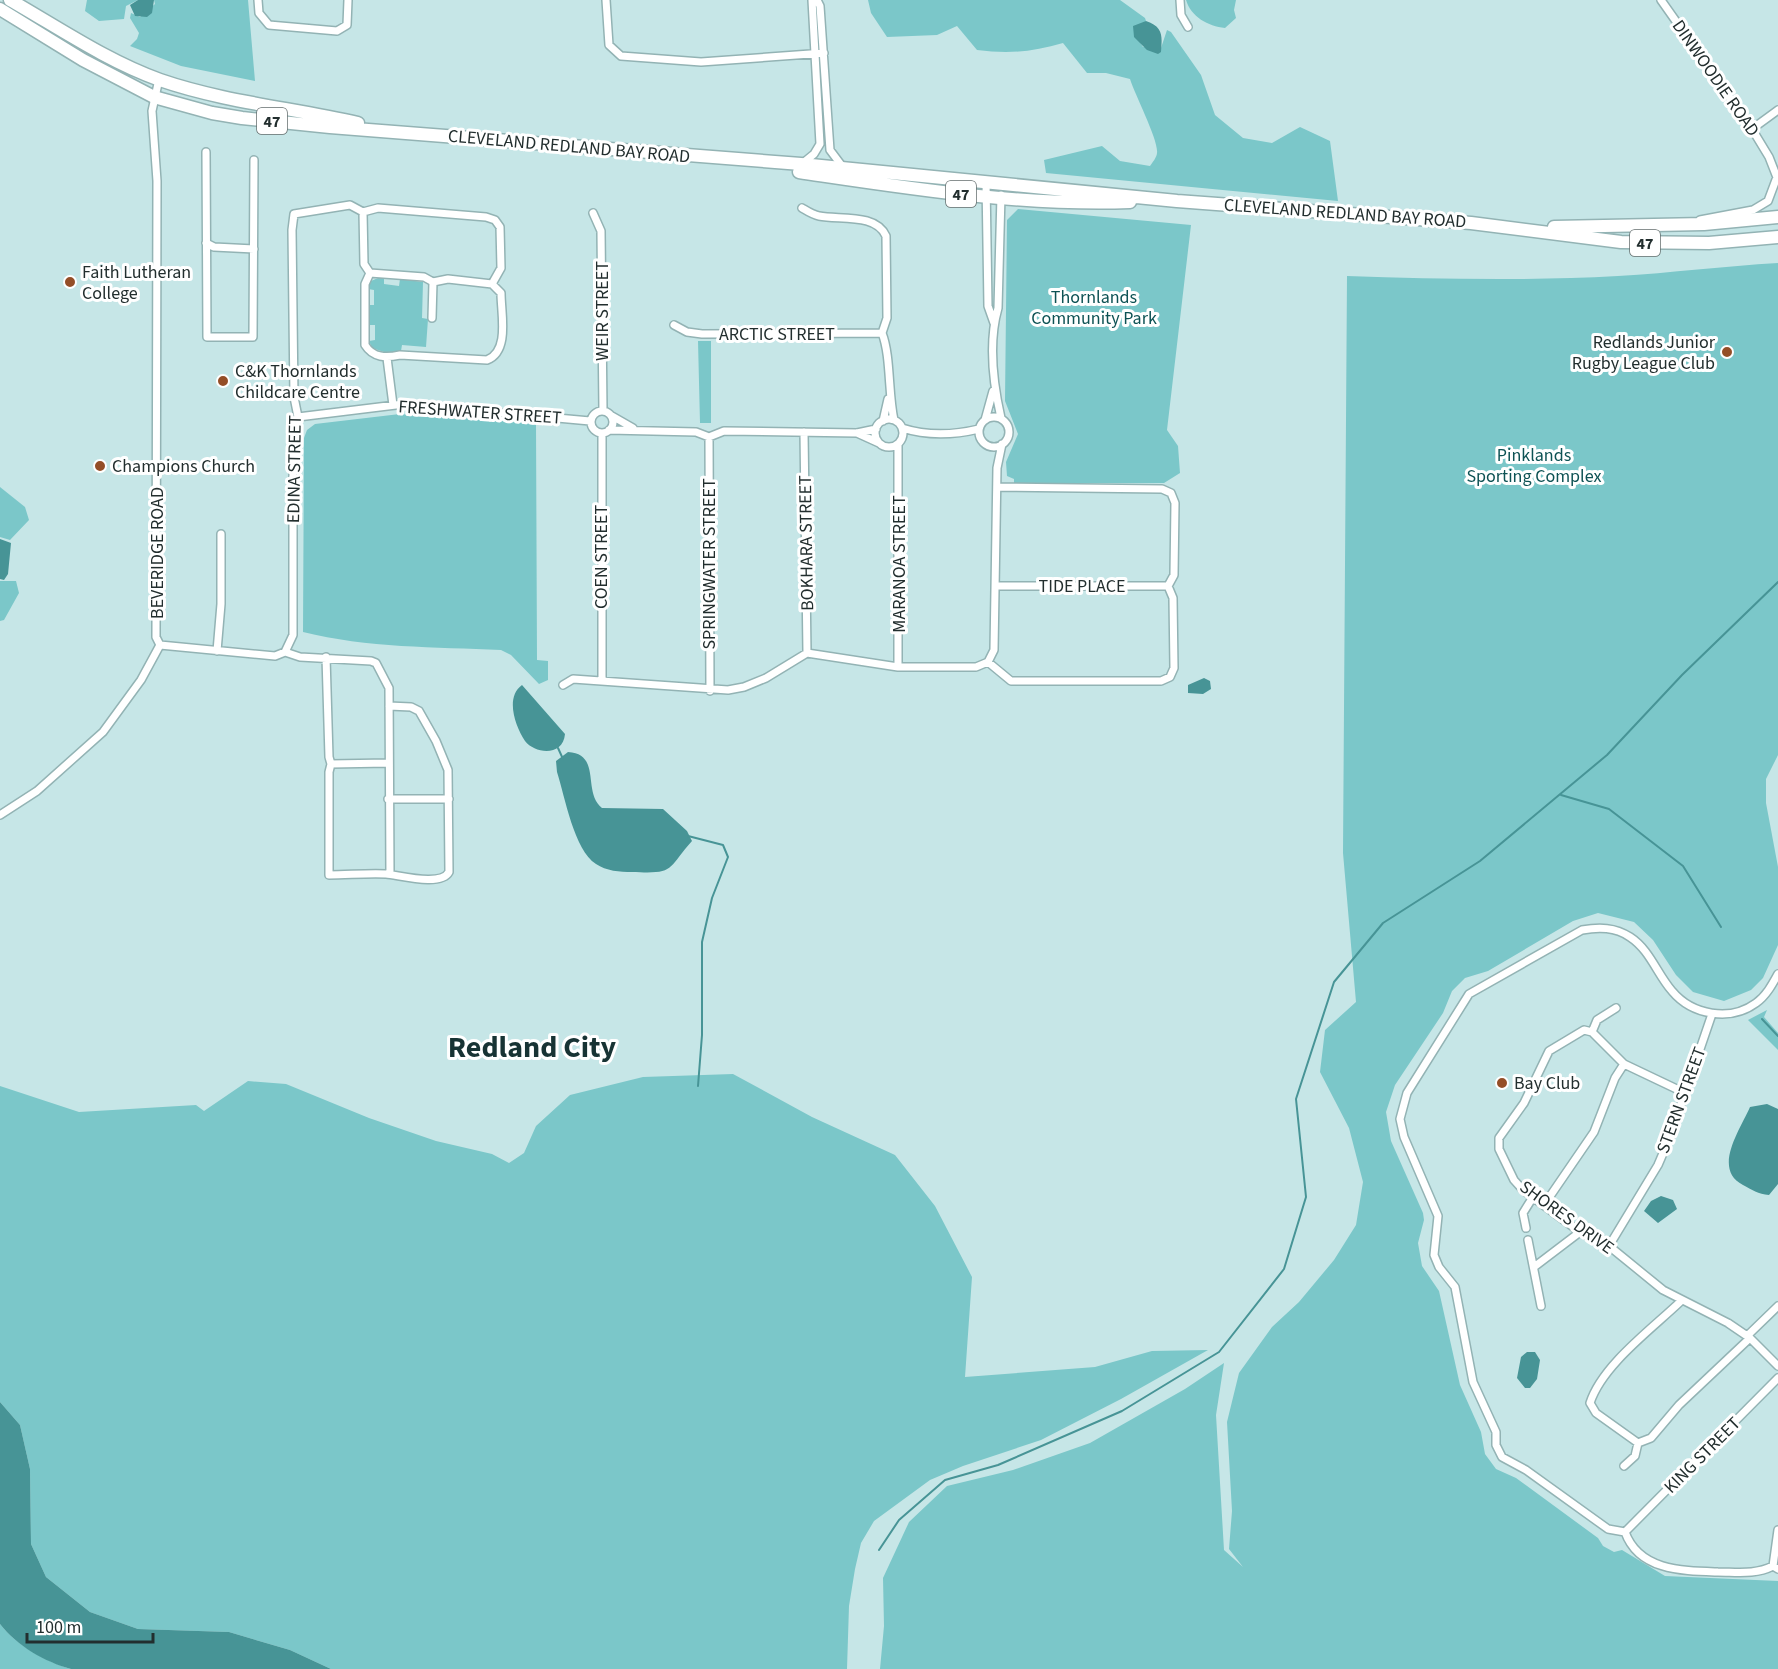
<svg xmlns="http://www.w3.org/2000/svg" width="1778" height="1669" font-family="'Source Sans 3',sans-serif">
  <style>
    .green { fill: #7bc7c9 }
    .water { fill: #479496 }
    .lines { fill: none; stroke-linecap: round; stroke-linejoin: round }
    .stream { stroke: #479496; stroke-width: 2 }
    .minor-casing { stroke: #93b3b4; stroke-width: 10 }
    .trunk-casing { stroke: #93b3b4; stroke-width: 15 }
    .minor { stroke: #fff; stroke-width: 7 }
    .trunk { stroke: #fff; stroke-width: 12 }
    .poi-dot { fill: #944e27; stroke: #fff; stroke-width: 2 }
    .labels { text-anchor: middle; stroke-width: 6; stroke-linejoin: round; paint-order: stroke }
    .shield { fill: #fff; stroke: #646d6d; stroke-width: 1.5 }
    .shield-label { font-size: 16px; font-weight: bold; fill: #222e2e }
    .street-label { font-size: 18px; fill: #222e2e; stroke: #fff }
    .poi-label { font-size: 18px; fill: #222e2e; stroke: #fff; text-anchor: start }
    .park-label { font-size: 18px; fill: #0d5254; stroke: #fff }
    .town-label { font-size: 30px; font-weight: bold; fill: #173334; stroke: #fff }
  </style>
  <rect width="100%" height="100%" fill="#c6e6e7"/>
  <path class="green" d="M87,0H138L126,6L124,19L99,21L85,11Z
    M154,0H248L255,81L181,66L130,46L137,39L139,33L130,18L131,13L140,17L155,4Z
    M868,0H1120L1145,18L1146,21L1143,24H1138V39L1143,47L1161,48L1167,30L1171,32L1201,75L1215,115L1243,138L1272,143L1300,127L1330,141L1338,201L1046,173L1044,160L1102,146L1120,161L1150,166C1152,163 1157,157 1157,153C1159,141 1135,95 1130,79L1106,73H1087L1063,43C1033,52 1008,54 977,50L957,26L937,35L887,37L871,13Z
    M1186,0H1236L1234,10L1236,18L1225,28C1208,26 1191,17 1186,0Z
    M1018,209L1191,225L1167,430L1178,446L1180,473L1164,483H1014V479L1007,476L1006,462L1018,434L1005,401L1007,220Z
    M1778,263V755L1766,779V803L1778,867V945L1763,978L1751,990L1724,1001L1693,992L1676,975L1653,940L1634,922L1598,913L1573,921L1488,971L1465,978L1452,991L1443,1013L1395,1085L1386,1112L1391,1141L1423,1213L1424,1220L1418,1243L1422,1266L1439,1291L1460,1385L1481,1432L1485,1454L1496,1469L1516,1478L1598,1538L1603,1546L1614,1552L1622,1550L1665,1576L1778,1581V1669H880L884,1626L883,1578L909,1522L947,1486L1013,1470L1090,1443L1185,1389L1224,1363L1216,1415L1224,1550L1243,1567L1229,1549L1232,1511L1227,1422L1239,1373L1272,1327L1299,1302L1334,1260L1356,1225L1363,1182L1349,1128L1320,1072L1325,1030L1356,1002L1343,853L1347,276C1437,279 1528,281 1618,276C1671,273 1724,266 1778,263Z
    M378,278H384V284L399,286L400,279L423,282L422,318L428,319L426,347L402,345L401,351L390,354L372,348L369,341L375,340V325H369L368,305H374V290L368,289L371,281Z
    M698,341H711V423H700Z
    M400,414L536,423L537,660L548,661V680L539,684L511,655L501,650C435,647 367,648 303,632L304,438L307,430L315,424Z
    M0,487L25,507L29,520L10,540L0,537Z
    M0,581H16L19,593L4,620L0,621Z
    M1767,1010L1764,1017L1778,1033V1050L1748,1020Z
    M733,1074L812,1117L895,1155L935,1206L972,1277L965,1377L1095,1367L1152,1351L1208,1350L1121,1399L1041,1440L963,1466L930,1480L874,1521L861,1543L855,1569L849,1606L847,1669H331L290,1650L229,1632L138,1629L90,1612L46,1577L31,1544L30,1469L20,1425L0,1402V1086L79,1112L196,1105L204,1111L248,1081L286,1084L369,1118L436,1141L492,1154L509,1163L524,1153L536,1126L570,1095L643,1077Z
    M0,1624C17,1646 45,1661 71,1669H0Z"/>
  <path class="water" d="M138,0H154L152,13L147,17L135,16L130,5Z
    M1146,21C1164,27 1162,37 1161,52L1158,54L1147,50L1134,37L1133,26Z
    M0,539L11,543L8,574L4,580L0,579Z
    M1204,678L1210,681L1211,689L1203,694L1188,693V685Z
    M522,685L565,734C563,757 535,754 525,741C515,726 505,697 522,685Z
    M568,752C602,754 582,792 602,808L663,809L687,831L692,841C666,870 676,874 632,872C620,872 606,871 596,864C574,850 565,797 557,772L556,761Z
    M1767,1104L1778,1109V1184L1769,1195C1758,1194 1752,1190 1743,1185C1712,1169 1740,1130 1750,1107Z
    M1661,1196L1673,1200L1677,1209L1658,1223L1644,1211L1651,1201Z
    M1527,1352H1535L1540,1360L1537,1379L1530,1388H1525L1517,1378L1521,1357Z
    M0,1402L20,1425L30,1469L31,1544L46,1577L90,1612L138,1629L229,1632L290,1650L331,1669H71C45,1662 17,1646 0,1624Z"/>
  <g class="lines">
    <path class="stream" d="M558,748L563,759
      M1561,795L1609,809L1683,866L1721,927
      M688,836L723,845L728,857L712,898L702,942V1035L698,1086
      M1762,1019L1778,1036
      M879,1550L899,1520L945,1480L998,1465L1122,1411L1219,1352L1284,1269L1306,1197L1296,1099L1334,982L1383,923L1480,861L1607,755L1682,675L1778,582"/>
    <defs>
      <path id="minor" d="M258,0L259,13L269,25L337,31L347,25L348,0
        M606,0L609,45L621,56L701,62L824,53
        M817,0L820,6L830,150L842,166
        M1180,0L1181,15L1188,27
        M1661,0L1752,129L1769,157L1778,180
        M1752,129L1778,110
        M206,152L207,337H253L254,160
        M803,163L814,154L820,144L812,0
        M986,182L988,306L994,323
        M802,208C807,211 813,215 819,216C840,220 876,213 886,236L887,318L882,333C891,356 888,393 894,420
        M593,213L601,231L603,410
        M1700,220L1753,210L1768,201L1777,177
        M206,243L214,247L254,249
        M370,273L424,277L433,282L448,279L492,284L501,293C501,314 510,351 487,360L400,355C386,358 373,358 365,345V284Z
        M370,273L364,264L363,212L378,208L486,217L495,220L500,227L501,268L492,284
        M432,318L433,282
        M674,325L687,332L702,334L882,333
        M387,358L393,405
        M591 422a11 11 0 1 1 22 0a11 11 0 1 1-22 0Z
        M612,416L633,428
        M298,417L404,404L590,421
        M979 432a15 15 0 1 1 30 0a15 15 0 1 1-30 0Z
        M1001,418C993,383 988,343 998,308L1001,195
        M875 433a14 14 0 1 1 28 0a14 14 0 1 1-28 0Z
        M985,420L993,391
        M883,421L888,399
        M902,428C927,436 954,435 979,429
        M609,430L696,432L709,437L724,431L857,433L876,429
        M804,432L807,653
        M857,433L879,443
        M709,437L710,691
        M898,444V667
        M996,586H1168
        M160,645L275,656L285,652
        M217,651L221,604V534
        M285,652L293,635V441L298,417L294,397L292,230L294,214L350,205L363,212
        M285,652L300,657L371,661L376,663L389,688L390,874
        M326,657L329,757L331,764L329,772V875C348,875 367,873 386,874C399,875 441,887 449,872L448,770L436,741L419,711L411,707L389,706
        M988,662L1011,681H1161L1170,677L1174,668L1173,598L1168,586L1174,575L1175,503L1171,493L1162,489L997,487
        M602,681V433
        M563,685L573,679L728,690L744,687L766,678L807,653L898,667H976L988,662L994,650L997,468L1002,444
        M331,764L388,763
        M388,799H449
        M0,815L37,791L103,732L141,680L160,645L156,637L157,181L152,111L159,79
        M1592,1032L1597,1020L1616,1008
        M1685,1093L1624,1064L1592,1032L1584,1030L1549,1051L1524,1103L1499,1138V1149L1514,1180L1523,1190L1580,1232L1609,1246L1663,1290L1728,1323L1750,1338L1778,1366
        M1544,1205L1594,1132L1615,1078L1624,1064
        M1526,1228L1523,1213L1533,1197
        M1528,1240L1541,1306
        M1609,1246L1658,1165L1670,1137L1712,1014
        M1534,1267L1580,1232
        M1681,1301C1653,1328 1602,1365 1590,1403L1596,1413L1638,1443L1651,1438L1679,1405L1750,1338
        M1747,1336L1778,1306
        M1624,1466L1635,1456L1638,1443
        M1625,1532L1608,1529L1526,1470L1502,1457L1496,1445V1432L1473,1382L1455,1287L1439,1267L1434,1255L1438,1216L1404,1137L1400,1119L1407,1093L1469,994L1582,930C1599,927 1615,927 1630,937C1650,950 1657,974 1672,991C1692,1015 1730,1022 1756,1003C1766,996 1772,985 1778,974
        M1625,1532L1778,1378
        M1625,1532C1639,1571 1683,1571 1718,1572C1737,1572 1755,1575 1773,1566L1778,1569
        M1773,1566L1778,1530"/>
      <path id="trunk" d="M10,0C59,28 107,61 160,80C224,102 292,108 358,123
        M0,9L83,60L154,97L212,113L242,118L330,127L801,164L1177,201L1471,223L1621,242L1709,243L1778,237
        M799,172C908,188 1019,206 1130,202
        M1554,227L1704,224L1778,217"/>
    </defs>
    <use href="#minor" class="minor-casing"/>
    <use href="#trunk" class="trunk-casing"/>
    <use href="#minor" class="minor"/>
    <use href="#trunk" class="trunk"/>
  </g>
  <g class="poi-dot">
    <circle cx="70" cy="282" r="6"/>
    <circle cx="1727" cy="352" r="6"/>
    <circle cx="223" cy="381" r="6"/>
    <circle cx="100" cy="466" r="6"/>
    <circle cx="1502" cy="1083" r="6"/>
  </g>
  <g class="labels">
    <g class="shield">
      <rect x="257" y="108" width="30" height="26" rx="4.5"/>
      <rect x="946" y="181" width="30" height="26" rx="4.5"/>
      <rect x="1630" y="230" width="30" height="26" rx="4.5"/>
    </g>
    <g class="shield-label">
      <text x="272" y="127">47</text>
      <text x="961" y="200">47</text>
      <text x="1645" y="249">47</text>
    </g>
    <g class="street-label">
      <text transform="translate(1716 78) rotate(55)" y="6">DINWOODIE ROAD</text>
      <text transform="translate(569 146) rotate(5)" y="6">CLEVELAND REDLAND BAY ROAD</text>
      <text transform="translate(1345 213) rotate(4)" y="6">CLEVELAND REDLAND BAY ROAD</text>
      <text transform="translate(602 311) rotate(-90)" y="6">WEIR STREET</text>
      <text x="777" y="340">ARCTIC STREET</text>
      <text transform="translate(480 412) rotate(4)" y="6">FRESHWATER STREET</text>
      <text transform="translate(294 469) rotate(-89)" y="6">EDINA STREET</text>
      <text transform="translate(806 543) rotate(-91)" y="6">BOKHARA STREET</text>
      <text transform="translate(157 553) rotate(-90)" y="6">BEVERIDGE ROAD</text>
      <text transform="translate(601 557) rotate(-90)" y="6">COEN STREET</text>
      <text transform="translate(709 564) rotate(-90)" y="6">SPRINGWATER STREET</text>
      <text transform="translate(899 564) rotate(-90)" y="6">MARANOA STREET</text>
      <text x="1082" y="592">TIDE PLACE</text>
      <text transform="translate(1681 1100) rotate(-70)" y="6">STERN STREET</text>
      <text transform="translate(1567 1217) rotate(36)" y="6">SHORES DRIVE</text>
      <text transform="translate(1702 1455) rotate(-45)" y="6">KING STREET</text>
    </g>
    <g class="poi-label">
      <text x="82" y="278">Faith Lutheran<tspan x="82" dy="21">College</tspan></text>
      <text x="1715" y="348" text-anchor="end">Redlands Junior<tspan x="1715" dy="21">Rugby League Club</tspan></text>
      <text x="235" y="377">C&amp;K Thornlands<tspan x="235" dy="21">Childcare Centre</tspan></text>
      <text x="112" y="472">Champions Church</text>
      <text x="1514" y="1089">Bay Club</text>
    </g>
    <g class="park-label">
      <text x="1094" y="303">Thornlands<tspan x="1094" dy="21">Community Park</tspan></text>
      <text x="1534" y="461">Pinklands<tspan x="1534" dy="21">Sporting Complex</tspan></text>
    </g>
    <g class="town-label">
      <text x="532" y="1057">Redland City</text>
    </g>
  </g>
  <path d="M27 1633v9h126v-9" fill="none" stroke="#222e2e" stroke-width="3"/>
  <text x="36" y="1633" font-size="18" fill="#222e2e" stroke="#ffffff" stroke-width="4.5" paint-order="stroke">100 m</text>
</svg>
